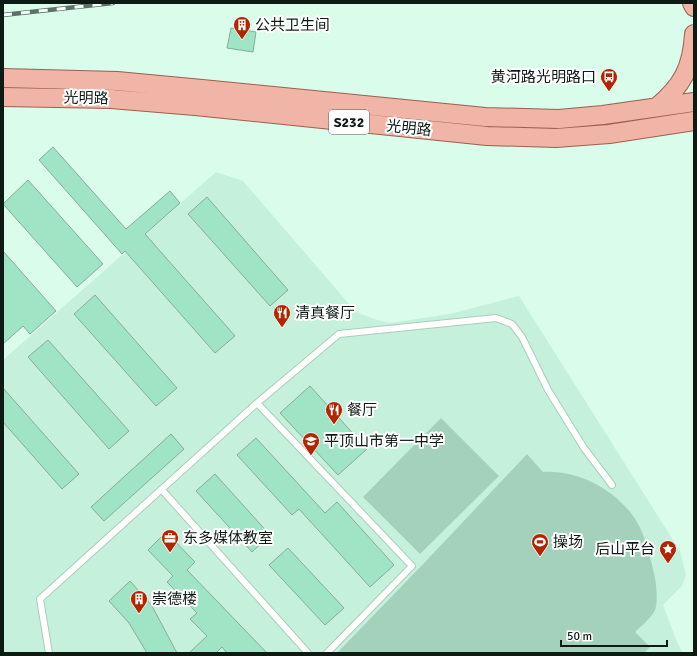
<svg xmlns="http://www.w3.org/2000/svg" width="697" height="656" font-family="Signika,'Noto Sans SC',sans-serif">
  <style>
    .built { fill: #c5f1dc }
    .green { fill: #a4d1bc }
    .building { fill: #9fe4c4; stroke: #89aa9a }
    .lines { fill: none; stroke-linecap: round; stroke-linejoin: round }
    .lane-casing { stroke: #abcdbd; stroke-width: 8 }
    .primary-casing { stroke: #9b5f4e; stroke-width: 20 }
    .lane { stroke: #fff; stroke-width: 6 }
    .primary { stroke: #f1b5a7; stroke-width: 18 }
    .rail-casing { stroke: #5c7167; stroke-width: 4.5 }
    .rail { stroke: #fff; stroke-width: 3; stroke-dasharray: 9; stroke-linecap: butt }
    .labels { text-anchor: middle; stroke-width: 4; stroke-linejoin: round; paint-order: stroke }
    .shield { fill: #fff; stroke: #565f5b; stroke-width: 1 }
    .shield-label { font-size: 14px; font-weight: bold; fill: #0e1b15 }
    .poi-label { font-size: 15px; fill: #0e1b15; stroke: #fff; text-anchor: start }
    .street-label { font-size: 15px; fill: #0e1b15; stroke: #fff }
  </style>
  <rect width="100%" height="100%" fill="#d9fceb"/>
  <path class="built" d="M216,172L243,181L356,312L377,320L390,323L450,314L519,296L680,551L686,575L682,586L663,605L677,642L683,653H3V360Z"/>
  <path class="green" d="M441,418L499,476L420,554L363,497Z
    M527,454L543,472C576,470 610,487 631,513C644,530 649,552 654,573C656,582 659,604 654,612C650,619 641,626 635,632L650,647L644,653H337L426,561Z"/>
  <path class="building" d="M231,28L256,32L253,52L227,48Z
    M53,147L126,229L170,191L180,203L145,234L235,336L215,353L125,251L122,254L39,160Z
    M28,180L103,264L77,287L3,204Z
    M207,197L288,290L270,306L188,214Z
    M3,251L56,311L30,334L23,326L3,344Z
    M95,295L177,388L156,406L74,314Z
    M48,340L129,431L109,449L28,357Z
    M310,386L367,449L338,475L280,413Z
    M3,388L79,474L62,489L3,422Z
    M171,434L184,449L104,521L91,507Z
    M256,438L325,513L337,502L394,565L370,587L299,509L292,515L237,455Z
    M215,474L270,535L252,552L196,491Z
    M166,532L195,562L187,570L267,653H227L222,647L216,653H189L207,636L190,619L197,613L167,582L173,576L148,550Z
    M288,548L344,608L325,625L269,565Z
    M130,581L152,606L177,653H147L129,623L109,601Z"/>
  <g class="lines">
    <defs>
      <path id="lane" d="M257,403L412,566L327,653
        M162,490L308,653
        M49,653L40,599L257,403L339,334L496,318L512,324L522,337L548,390L584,448L612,485"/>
      <path id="primary" d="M692,3L694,7
        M3,78L117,81L202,89L485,117L559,119L603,115L694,102
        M3,97L111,99L195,106L487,136L556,138L609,134L694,121
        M657,107C682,86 692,68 694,34"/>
    </defs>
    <use href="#lane" class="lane-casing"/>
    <use href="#primary" class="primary-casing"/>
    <use href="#lane" class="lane"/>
    <use href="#primary" class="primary"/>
    <defs>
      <path id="rail" d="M3,15L113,3"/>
    </defs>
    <use href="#rail" class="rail-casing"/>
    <use href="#rail" class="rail"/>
  </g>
  <defs>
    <symbol id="building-pin" viewBox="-11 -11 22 30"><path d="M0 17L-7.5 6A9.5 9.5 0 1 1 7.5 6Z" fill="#b12601" stroke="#fff"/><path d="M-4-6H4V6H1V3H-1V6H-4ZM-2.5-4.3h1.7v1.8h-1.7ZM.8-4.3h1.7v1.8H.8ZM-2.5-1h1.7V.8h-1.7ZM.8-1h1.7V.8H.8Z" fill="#fff"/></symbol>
    <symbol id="bus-pin" viewBox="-11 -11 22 30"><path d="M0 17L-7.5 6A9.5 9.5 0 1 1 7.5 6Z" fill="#b12601" stroke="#fff"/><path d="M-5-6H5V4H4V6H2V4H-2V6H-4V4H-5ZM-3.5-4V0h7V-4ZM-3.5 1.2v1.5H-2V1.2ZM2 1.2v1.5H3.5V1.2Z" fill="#fff"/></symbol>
    <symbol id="restaurant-pin" viewBox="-11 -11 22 30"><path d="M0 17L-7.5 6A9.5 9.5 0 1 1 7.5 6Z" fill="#b12601" stroke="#fff"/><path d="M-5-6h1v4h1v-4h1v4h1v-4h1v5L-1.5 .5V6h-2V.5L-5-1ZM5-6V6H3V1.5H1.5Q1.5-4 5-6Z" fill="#fff"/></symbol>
    <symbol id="school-pin" viewBox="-11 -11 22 30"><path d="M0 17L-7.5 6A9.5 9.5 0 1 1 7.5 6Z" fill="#b12601" stroke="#fff"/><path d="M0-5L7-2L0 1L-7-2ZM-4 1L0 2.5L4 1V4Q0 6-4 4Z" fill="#fff"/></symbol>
    <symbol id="office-pin" viewBox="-11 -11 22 30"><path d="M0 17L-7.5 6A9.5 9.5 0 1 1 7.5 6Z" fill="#b12601" stroke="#fff"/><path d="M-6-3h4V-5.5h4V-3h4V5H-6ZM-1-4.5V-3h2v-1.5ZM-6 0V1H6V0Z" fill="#fff"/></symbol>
    <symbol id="stadium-pin" viewBox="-11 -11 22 30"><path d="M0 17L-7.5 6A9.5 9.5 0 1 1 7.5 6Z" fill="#b12601" stroke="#fff"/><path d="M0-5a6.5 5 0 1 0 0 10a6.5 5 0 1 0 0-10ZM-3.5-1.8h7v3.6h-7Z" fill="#fff"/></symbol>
    <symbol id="sight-pin" viewBox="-11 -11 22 30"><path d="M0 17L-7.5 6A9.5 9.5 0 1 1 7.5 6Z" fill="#b12601" stroke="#fff"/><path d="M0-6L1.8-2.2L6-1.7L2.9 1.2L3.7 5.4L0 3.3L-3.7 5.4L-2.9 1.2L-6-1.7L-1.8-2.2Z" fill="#fff"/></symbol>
  </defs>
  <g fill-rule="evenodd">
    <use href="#building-pin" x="232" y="15" width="20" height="27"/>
    <use href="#bus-pin" x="599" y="67" width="20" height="27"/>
    <use href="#restaurant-pin" x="272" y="303" width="20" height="27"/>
    <use href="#restaurant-pin" x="324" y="400" width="20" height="27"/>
    <use href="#school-pin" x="301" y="431" width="20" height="27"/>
    <use href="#office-pin" x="160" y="528" width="20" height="27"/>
    <use href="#stadium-pin" x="530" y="532" width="20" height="27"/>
    <use href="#sight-pin" x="658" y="539" width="20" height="27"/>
    <use href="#building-pin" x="129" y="589" width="20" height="27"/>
  </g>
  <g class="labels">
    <rect class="shield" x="329" y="110" width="40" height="24" rx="3"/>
    <g class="shield-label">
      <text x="349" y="127">S232</text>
    </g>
    <g class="poi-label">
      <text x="255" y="30">公共卫生间</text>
      <text x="596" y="82" text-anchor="end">黄河路光明路口</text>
      <text x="295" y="318">清真餐厅</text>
      <text x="347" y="415">餐厅</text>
      <text x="324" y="446">平顶山市第一中学</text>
      <text x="183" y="543">东多媒体教室</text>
      <text x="553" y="547">操场</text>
      <text x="655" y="554" text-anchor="end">后山平台</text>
      <text x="152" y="604">崇德楼</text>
    </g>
    <g class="street-label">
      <text transform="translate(86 98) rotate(1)" y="5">光明路</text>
      <text transform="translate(409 128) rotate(6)" y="5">光明路</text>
    </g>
  </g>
  <rect width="697" height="656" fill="none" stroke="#0e1b15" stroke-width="8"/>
  <path d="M561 640v6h106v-6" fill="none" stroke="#0e1b15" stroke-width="2"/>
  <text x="567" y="640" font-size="12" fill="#0e1b15" stroke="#ffffff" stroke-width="3" paint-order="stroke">50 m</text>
</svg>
